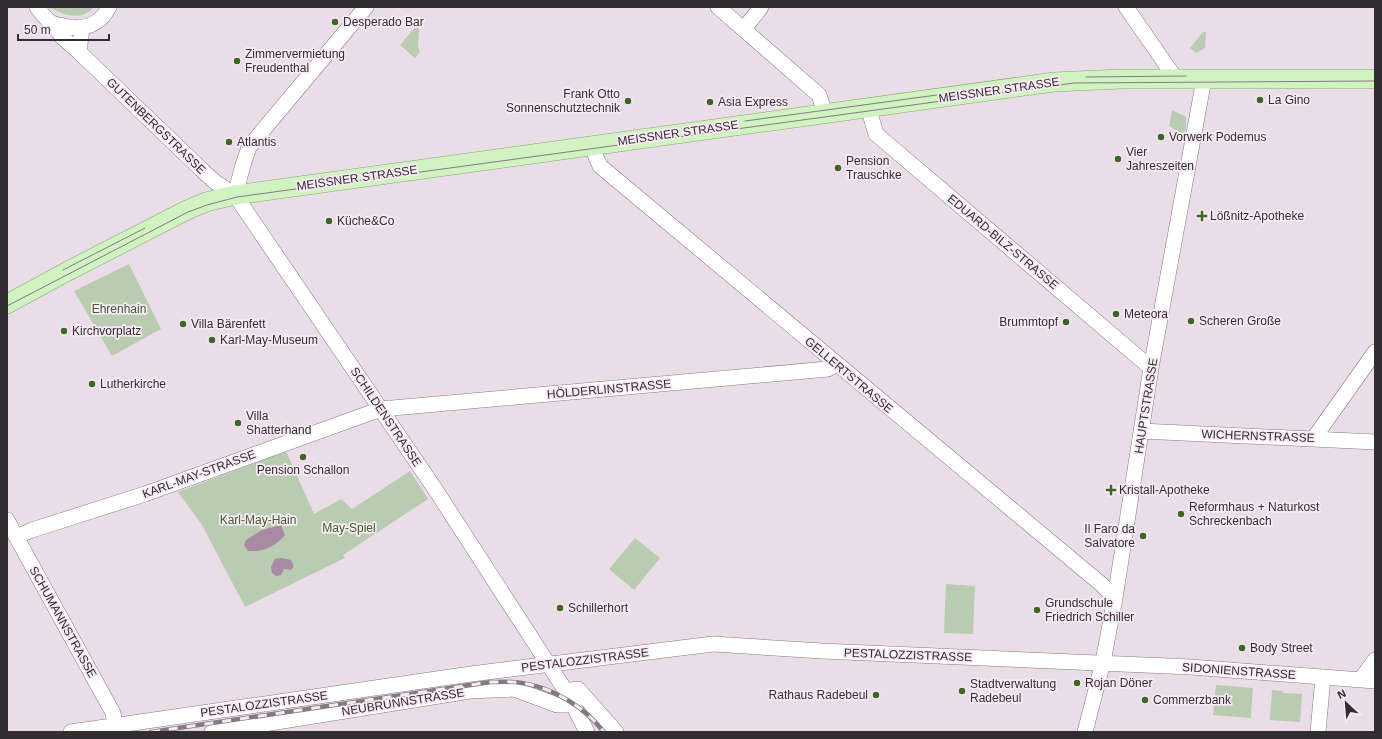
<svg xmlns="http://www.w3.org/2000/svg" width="1382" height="739" font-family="Helvetica,sans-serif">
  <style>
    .green { fill: #b9cbb0 }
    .water { fill: #a98aa3 }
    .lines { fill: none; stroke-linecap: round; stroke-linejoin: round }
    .minor-casing { stroke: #847982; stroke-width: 16 }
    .major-casing { stroke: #86a773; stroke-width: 20 }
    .minor { stroke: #fff; stroke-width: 15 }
    .major { stroke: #d1f2c1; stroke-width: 19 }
    .tram { stroke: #847b82; stroke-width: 1 }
    .rail-casing { stroke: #847b82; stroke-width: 4.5 }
    .rail { stroke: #f7eaf4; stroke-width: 3; stroke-dasharray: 9; stroke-linecap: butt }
    .poi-dot { fill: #3c6623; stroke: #f7eaf4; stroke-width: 1.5 }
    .labels { text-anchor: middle; stroke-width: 3.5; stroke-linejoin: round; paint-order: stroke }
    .poi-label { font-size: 12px; fill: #322d31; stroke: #f7eaf4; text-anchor: start }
    .street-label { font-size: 12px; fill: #322d31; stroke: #f7eaf4 }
    .park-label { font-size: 12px; fill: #405e2f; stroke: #f7eaf4 }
  </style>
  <rect width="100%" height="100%" fill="#eadde7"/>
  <path class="green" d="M49,7H94C81,22 63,15 49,7Z
    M416,26L419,29L418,47L420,52L415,58L400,45Z
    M1203,32H1206L1205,48L1196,53L1190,48Z
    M1172,110L1186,117V127L1184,135L1169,126Z
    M129,264L161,329L112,356L74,291Z
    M286,451L314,514L341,499L352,509L410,471L428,499L343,555L345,558L245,607L202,525L178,492Z
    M635,538L660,558L634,590L609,569Z
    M946,584L975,586L973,634L944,633Z
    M1216,685L1253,688L1251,718L1213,715Z
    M1272,690L1283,691V693L1302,694L1300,722L1270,720Z"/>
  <path class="water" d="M281,525L285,535C275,547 263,552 248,551L244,545L246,540L262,530Z
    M281,558L291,560L293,564V568L291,570L284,569L281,575L276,576L272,573L271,567L275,559Z"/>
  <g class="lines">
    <defs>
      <path id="minor" d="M37,7C41,12 46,20 52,23C55,25 61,25 64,26C83,31 100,25 109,7
        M718,7L819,95L825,113
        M1126,7L1176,79
        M52,23L62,37L79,52
        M82,28L79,52L203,171L215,182L235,195L435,489L567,693L587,732
        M744,29L761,7
        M868,107L876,134L1151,368
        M593,145L596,157L600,166L1101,584L1115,598
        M235,195L243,165L249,147L366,7
        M1141,431L1375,442
        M1314,438L1375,352
        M7,520L113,713L115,725
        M16,537L32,530L145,494L381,409L828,369L837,364
        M1361,679L1375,660
        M567,693L571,690L578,689L616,732
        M71,732L471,674L713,644L822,651L1191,667L1375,681
        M212,732L221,729H233L470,691L514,689L557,705H564L571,702
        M1085,732L1103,662L1115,598L1151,368L1204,79
        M1318,732L1323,677"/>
      <path id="major" d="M7,304L68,271L187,210L206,202L235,195L1054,82L1121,79H1375"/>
    </defs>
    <use href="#minor" class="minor-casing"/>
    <use href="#major" class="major-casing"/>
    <use href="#minor" class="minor"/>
    <use href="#major" class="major"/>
    <path class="tram" d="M1086,77L1186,76
      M745,121L937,95
      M63,270L145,228
      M7,306L188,212L207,205L237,197L1074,83L1375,81"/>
    <defs>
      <path id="rail" d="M151,732L491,682C501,682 511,681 522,683C554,688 584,707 604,732"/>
    </defs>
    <use href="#rail" class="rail-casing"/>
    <use href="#rail" class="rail"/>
  </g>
  <g class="poi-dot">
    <circle cx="335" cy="22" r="4"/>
    <circle cx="237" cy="61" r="4"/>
    <circle cx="1260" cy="100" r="4"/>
    <circle cx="628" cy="101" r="4"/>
    <circle cx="710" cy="102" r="4"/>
    <circle cx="1161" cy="137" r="4"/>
    <circle cx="229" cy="142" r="4"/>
    <circle cx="1118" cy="159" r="4"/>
    <circle cx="838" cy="168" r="4"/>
    <path d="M1200 210h4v4h4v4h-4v4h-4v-4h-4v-4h4z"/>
    <circle cx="329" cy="221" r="4"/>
    <circle cx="1116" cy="314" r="4"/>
    <circle cx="1191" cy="321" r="4"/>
    <circle cx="1066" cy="322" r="4"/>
    <circle cx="183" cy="324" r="4"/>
    <circle cx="64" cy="331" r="4"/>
    <circle cx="212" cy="340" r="4"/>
    <circle cx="92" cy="384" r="4"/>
    <circle cx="238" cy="423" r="4"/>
    <circle cx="303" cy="457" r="4"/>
    <path d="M1109 484h4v4h4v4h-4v4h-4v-4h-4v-4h4z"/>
    <circle cx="1181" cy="514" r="4"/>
    <circle cx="1143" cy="536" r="4"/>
    <circle cx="560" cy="608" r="4"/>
    <circle cx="1037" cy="610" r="4"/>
    <circle cx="1242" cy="648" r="4"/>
    <circle cx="1077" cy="683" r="4"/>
    <circle cx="962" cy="691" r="4"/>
    <circle cx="876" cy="695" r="4"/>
    <circle cx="1145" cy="700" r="4"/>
  </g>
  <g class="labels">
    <g class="poi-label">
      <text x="343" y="26">Desperado Bar</text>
      <text x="245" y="58">Zimmervermietung<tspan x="245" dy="14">Freudenthal</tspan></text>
      <text x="620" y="98" text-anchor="end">Frank Otto<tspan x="620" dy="14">Sonnenschutztechnik</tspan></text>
      <text x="1268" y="104">La Gino</text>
      <text x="718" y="106">Asia Express</text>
      <text x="1169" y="141">Vorwerk Podemus</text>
      <text x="237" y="146">Atlantis</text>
      <text x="1126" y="156">Vier<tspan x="1126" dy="14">Jahreszeiten</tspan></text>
      <text x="846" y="165">Pension<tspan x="846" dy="14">Trauschke</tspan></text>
      <text x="1210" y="220">Lößnitz-Apotheke</text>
      <text x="337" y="225">Küche&amp;Co</text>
      <text x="1124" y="318">Meteora</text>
      <text x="1199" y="325">Scheren Große</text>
      <text x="1058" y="326" text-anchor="end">Brummtopf</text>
      <text x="191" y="328">Villa Bärenfett</text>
      <text x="72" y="335">Kirchvorplatz</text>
      <text x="220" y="344">Karl-May-Museum</text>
      <text x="100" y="388">Lutherkirche</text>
      <text x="246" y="420">Villa<tspan x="246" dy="14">Shatterhand</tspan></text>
      <text x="303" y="474" text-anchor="middle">Pension Schallon</text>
      <text x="1119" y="494">Kristall-Apotheke</text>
      <text x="1189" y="511">Reformhaus + Naturkost<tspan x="1189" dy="14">Schreckenbach</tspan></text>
      <text x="1135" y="533" text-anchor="end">Il Faro da<tspan x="1135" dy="14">Salvatore</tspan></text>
      <text x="1045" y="607">Grundschule<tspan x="1045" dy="14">Friedrich Schiller</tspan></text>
      <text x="568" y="612">Schillerhort</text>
      <text x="1250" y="652">Body Street</text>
      <text x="1085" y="687">Rojan Döner</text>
      <text x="970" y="688">Stadtverwaltung<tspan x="970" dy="14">Radebeul</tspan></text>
      <text x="868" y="699" text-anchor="end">Rathaus Radebeul</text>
      <text x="1153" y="704">Commerzbank</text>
    </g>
    <g class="street-label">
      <text transform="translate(999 90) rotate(-8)" y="4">MEISSNER STRASSE</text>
      <text transform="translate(156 126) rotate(44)" y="4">GUTENBERGSTRASSE</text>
      <text transform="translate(678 133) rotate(-8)" y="4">MEISSNER STRASSE</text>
      <text transform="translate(357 178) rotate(-8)" y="4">MEISSNER STRASSE</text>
      <text transform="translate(1003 242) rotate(40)" y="4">EDUARD-BILZ-STRASSE</text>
      <text transform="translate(849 375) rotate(40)" y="4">GELLERTSTRASSE</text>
      <text transform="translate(609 389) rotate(-5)" y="4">HÖLDERLINSTRASSE</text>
      <text transform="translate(1146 406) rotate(-81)" y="4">HAUPTSTRASSE</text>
      <text transform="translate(386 417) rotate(56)" y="4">SCHILDENSTRASSE</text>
      <text transform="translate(1258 436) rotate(2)" y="4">WICHERNSTRASSE</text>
      <text transform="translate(199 474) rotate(-20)" y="4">KARL-MAY-STRASSE</text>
      <text transform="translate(63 622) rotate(61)" y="4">SCHUMANNSTRASSE</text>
      <text transform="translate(908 655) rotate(2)" y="4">PESTALOZZISTRASSE</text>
      <text transform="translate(585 660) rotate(-7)" y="4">PESTALOZZISTRASSE</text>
      <text transform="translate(1239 671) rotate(4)" y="4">SIDONIENSTRASSE</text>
      <text transform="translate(403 702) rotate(-9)" y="4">NEUBRUNNSTRASSE</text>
      <text transform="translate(264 704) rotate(-8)" y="4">PESTALOZZISTRASSE</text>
    </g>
    <g class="park-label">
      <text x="119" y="313">Ehrenhain</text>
      <text x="258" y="524">Karl-May-Hain</text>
      <text x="349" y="532">May-Spiel</text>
    </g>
  </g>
  <rect width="1382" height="739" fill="none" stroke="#322d31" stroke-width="16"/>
  <g transform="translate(1346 703) rotate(334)" stroke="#f7eaf4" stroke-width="3" paint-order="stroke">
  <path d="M0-3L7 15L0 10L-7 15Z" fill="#322d31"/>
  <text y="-6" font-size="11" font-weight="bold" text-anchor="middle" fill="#322d31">N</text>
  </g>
  <path d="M18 34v6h91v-6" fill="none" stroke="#322d31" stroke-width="2"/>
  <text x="24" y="34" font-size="12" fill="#322d31" stroke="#f7eaf4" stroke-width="3" paint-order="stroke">50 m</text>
</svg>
